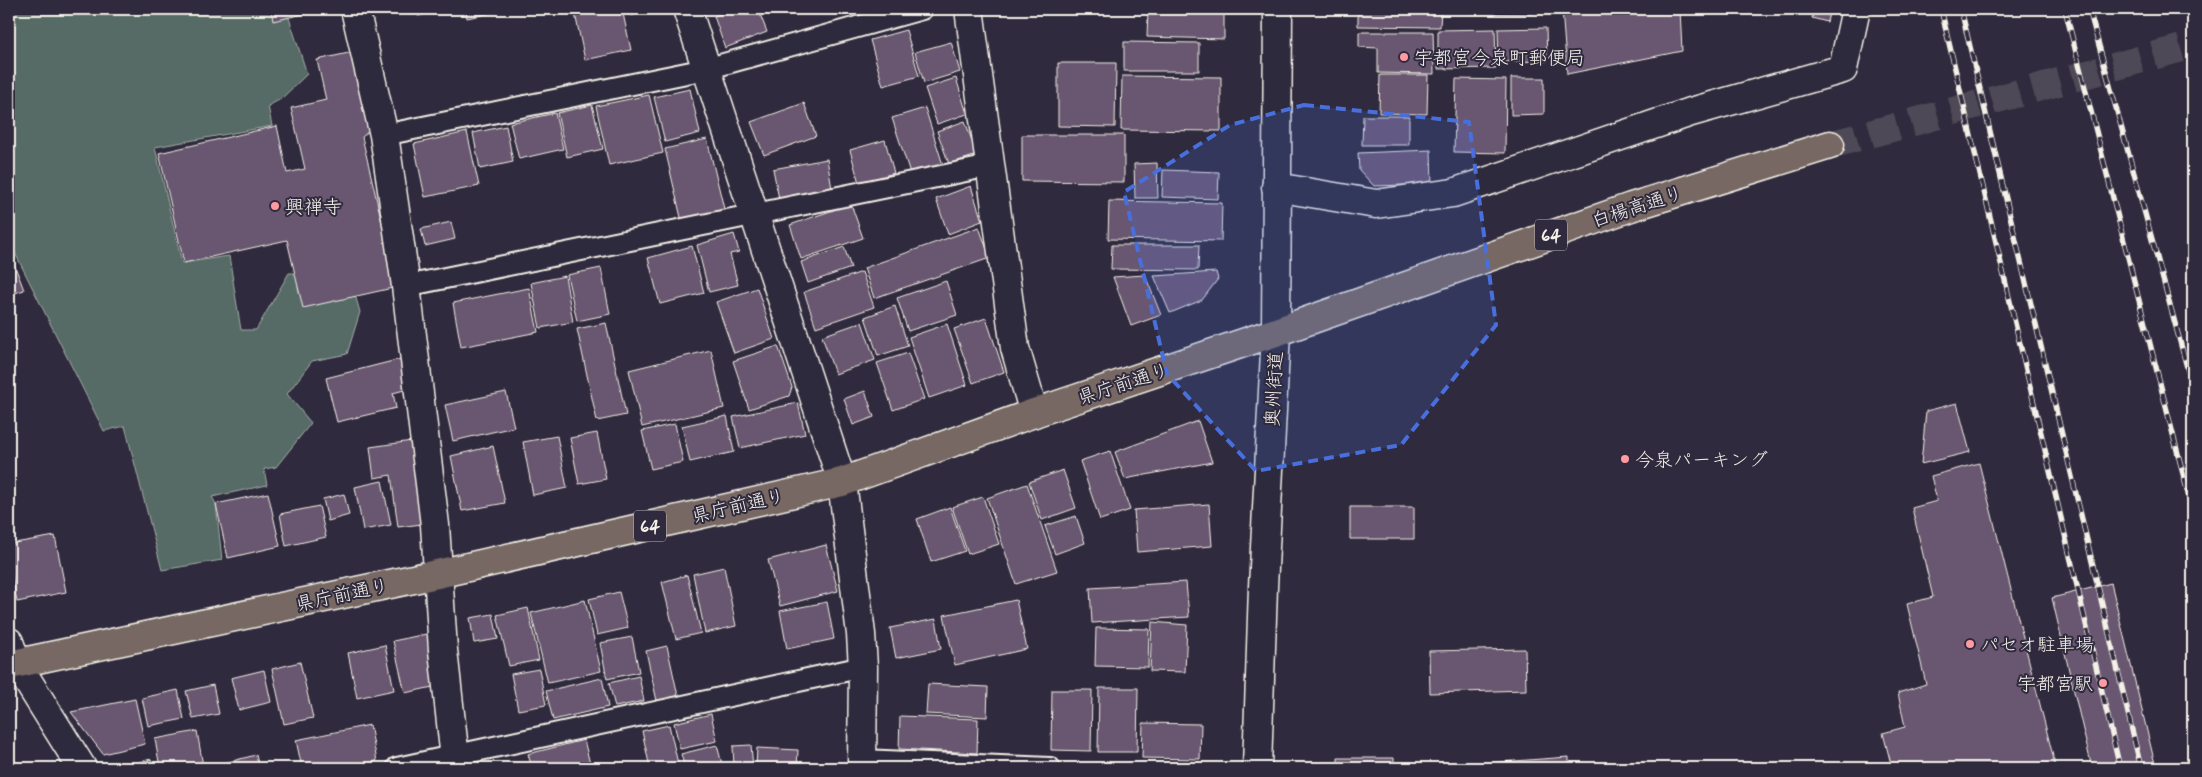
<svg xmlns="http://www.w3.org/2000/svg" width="2202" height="777" font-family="Mynerve,'Klee One',sans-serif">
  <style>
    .green { fill: #566b66; stroke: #a5aea7 }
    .building { fill: #695770; stroke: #f4f1e8 }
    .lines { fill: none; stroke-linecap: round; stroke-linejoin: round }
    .primary-tunnel { stroke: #4d4857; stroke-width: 28; stroke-dasharray: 28 14; stroke-linecap: butt }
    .service-casing { stroke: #f4f1e8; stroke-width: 24 }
    .minor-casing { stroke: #f4f1e8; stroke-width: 31 }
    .secondary-casing { stroke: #f4f1e8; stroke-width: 31 }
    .primary-casing { stroke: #f4f1e8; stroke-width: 31 }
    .service { stroke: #2f2a3d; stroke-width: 20 }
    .minor { stroke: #2f2a3d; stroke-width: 28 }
    .secondary { stroke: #2f2a3d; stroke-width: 28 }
    .primary { stroke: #776864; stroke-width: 28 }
    .rail-casing { stroke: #f4f1e8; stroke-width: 5.5 }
    .rail { stroke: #2f2a3d; stroke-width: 4; stroke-dasharray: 11; stroke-linecap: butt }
    .marked { fill: #486fdb; fill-opacity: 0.2; stroke: #486fdb; stroke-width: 4; stroke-dasharray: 10 6; stroke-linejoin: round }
    .poi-dot { fill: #ff9aa2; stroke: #2f2a3d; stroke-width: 2 }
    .labels { text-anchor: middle; stroke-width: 4; stroke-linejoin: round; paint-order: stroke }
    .shield { fill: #2f2a3d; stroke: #b9b5b5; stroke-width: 1 }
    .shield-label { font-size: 18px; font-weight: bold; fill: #f4f1e8 }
    .poi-label { font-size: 19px; fill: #f4f1e8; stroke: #2f2a3d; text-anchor: start }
    .street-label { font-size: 19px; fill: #f4f1e8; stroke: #2f2a3d }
  </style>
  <rect width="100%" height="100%" fill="#2f2a3d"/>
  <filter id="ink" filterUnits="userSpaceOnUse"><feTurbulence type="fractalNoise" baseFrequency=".02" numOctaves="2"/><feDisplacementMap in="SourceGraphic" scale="10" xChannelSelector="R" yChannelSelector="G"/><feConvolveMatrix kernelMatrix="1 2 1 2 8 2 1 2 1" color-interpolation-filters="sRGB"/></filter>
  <g filter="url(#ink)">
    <path class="green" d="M9,9H278L289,18L307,74L281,99L268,106L272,126L155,147L182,263L229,256L241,330H256L289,273L349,274L360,312L347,354L312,361L287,394L311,423L276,467L264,469L267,485L212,497L216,504L222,560L162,570L125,426L104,431L9,241Z"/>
    <path class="building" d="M271,9H325L273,21Z
      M381,9H411L382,16Z
      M416,9H442V10L418,16Z
      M465,9H512L467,18Z
      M574,9H622L631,50L585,60Z
      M628,9H652L631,16Z
      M735,9H758L767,32L725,48L714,16Z
      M1148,9H1224V39L1147,37Z
      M1358,9H1441L1440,27L1358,26Z
      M1468,9H1532V14L1468,13Z
      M1562,9H1680L1682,51L1567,74Z
      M1814,9H1830L1827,22L1812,18Z
      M1546,28L1547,61L1499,62L1498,29Z
      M1495,29L1496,68L1438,69V30Z
      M906,30L919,76L883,86L870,40Z
      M1359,32H1433L1434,74L1378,73V48L1359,47Z
      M951,42L960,72L924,83L915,52Z
      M1124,42L1199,43V71H1124Z
      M353,52L371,129L362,137L397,287L303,308L287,240L184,263L159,153L277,126L287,173L305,169L291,108L326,100L317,60Z
      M1058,63H1116L1115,127L1058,126Z
      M1380,75H1428L1427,114L1379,113Z
      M1122,76L1221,77V131L1121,130Z
      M956,78L967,114L937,124L925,88Z
      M1511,78H1544V114L1511,115Z
      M1456,79L1506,80L1505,153L1454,152Z
      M690,89L700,133L665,142L654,97Z
      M649,95L663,153L609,165L596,106Z
      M804,103L816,136L764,155L751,122Z
      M592,105L603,149L567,157L557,113Z
      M925,108L943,165L911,176L892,118Z
      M555,113L563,149L519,159L510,123Z
      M1363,116H1409V145H1362Z
      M965,121L977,155L949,164L937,131Z
      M506,126L513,162L480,169L473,133Z
      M467,132L479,186L425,197L414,144Z
      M1022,135H1124V182L1022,181Z
      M707,139L725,213L682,222L665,149Z
      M885,140L894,173L859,183L850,150Z
      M1431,150L1432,184L1374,186L1359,170L1358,153Z
      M827,159L832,189L779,199L773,169Z
      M1157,163L1158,198H1135L1134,164Z
      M1163,170L1219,172L1218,199L1162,197Z
      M971,186L982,221L948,234L936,199Z
      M1109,201L1222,203L1221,241L1108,239Z
      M851,204L863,238L801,259L790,225Z
      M451,222L455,239L425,246L421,229Z
      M979,227L990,258L874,298L864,268Z
      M734,234L739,252L730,254L738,285L709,292L697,245Z
      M1112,245H1199L1198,270L1111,269Z
      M692,246L704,293L660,304L648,258Z
      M844,247L851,268L808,283L801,262Z
      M9,251L24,290L9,295Z
      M601,268L610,314L577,321L567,275Z
      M862,272L874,307L816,327L804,292Z
      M1216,272L1218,279L1202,300L1170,313L1154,276Z
      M1145,275L1161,315L1131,326L1113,277Z
      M565,276L573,322L540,328L531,283Z
      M946,281L957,315L908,331L897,298Z
      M529,288L538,332L461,347L453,303Z
      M757,288L774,339L734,353L716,302Z
      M895,306L908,346L878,356L865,317Z
      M986,318L1004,372L973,383L954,329Z
      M862,322L875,360L835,374L822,336Z
      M606,323L626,415L597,421L577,329Z
      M947,324L967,385L929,398L909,337Z
      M778,346L792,387L789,396L749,409L733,361Z
      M711,350L724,408L642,427L629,370Z
      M908,353L924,399L893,410L877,363Z
      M401,359L408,389L393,393L396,408L337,422L326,378Z
      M865,391L874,417L853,425L844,399Z
      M506,392L514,427L453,441L445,405Z
      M798,403L805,434L740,448L733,417Z
      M1957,403L1970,452L1921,464L1926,411Z
      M727,416L734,452L690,462L682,426Z
      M1198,421L1212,462L1125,479L1115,452Z
      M675,424L683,462L651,469L642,431Z
      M597,433L606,479L579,484L570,438Z
      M557,436L567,488L533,495L523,442Z
      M412,441L422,524L398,527L391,475L374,478L370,447Z
      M493,446L505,503L462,511L451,456Z
      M1110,451L1130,510L1100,520L1080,461Z
      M1979,463L2056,768H1892L1883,733L1905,727L1898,693L1926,684L1907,604L1933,597L1912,508L1937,501L1931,476Z
      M1063,470L1076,508L1042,520L1029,482Z
      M382,481L391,525L363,530L355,487Z
      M1027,484L1057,571L1016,584L987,498Z
      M268,493L280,546L228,558L216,504Z
      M344,494L349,515L328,521L323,499Z
      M983,497L999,544L968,554L952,507Z
      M1209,504L1212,546L1137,552L1134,510Z
      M319,506L326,537L286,546L280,514Z
      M950,507L965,551L931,562L917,519Z
      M1350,507H1414V539H1350Z
      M1076,516L1085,543L1055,554L1045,526Z
      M55,536L66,592L17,602L9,561V544Z
      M826,545L838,591L780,606L768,560Z
      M724,567L736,626L705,633L693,574Z
      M687,575L701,633L676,639L662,582Z
      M1186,582L1189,617L1092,623L1090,588Z
      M2111,583L2156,768H2092L2052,598Z
      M619,592L628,628L597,635L589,599Z
      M585,600L601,671L548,683L531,613Z
      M1016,600L1027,649L955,665L944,615Z
      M827,602L834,639L787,649L780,611Z
      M528,608L539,660L509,666L497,615Z
      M493,614L498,639L474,643L470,618Z
      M936,619L941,649L896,658L890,628Z
      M1152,622L1187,625L1185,672L1150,671Z
      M1096,628L1149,629L1148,667L1095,666Z
      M431,633L442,685L405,693L393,641Z
      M632,637L639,672L607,679L600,643Z
      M385,645L394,690L357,698L348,653Z
      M667,646L678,696L657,701L646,651Z
      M1525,649L1526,690L1430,693L1429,651Z
      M300,662L313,718L284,724L272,669Z
      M539,669L546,705L518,710L511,674Z
      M264,670L271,702L239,710L231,678Z
      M639,676L644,701L615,707L609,683Z
      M602,678L608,707L553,720L546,691Z
      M928,684L988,687L987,717L926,714Z
      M213,685L219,714L193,719L186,691Z
      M1099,688H1138L1137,752H1098Z
      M178,690L184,719L148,726L142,698Z
      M1052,690H1092L1091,751L1051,750Z
      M135,699L145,744L103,754L71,712Z
      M711,714L717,741L680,749L674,723Z
      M900,716L978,719L977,753L899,749Z
      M1143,723L1201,724L1200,759L1142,758Z
      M370,725L377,761L342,768H302L296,740Z
      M669,725L679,768H650L642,731Z
      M197,731L203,766L190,768H160L155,739Z
      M584,740L591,768H532L528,754Z
      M717,745L723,768H685L681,754Z
      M751,745L753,768H734L733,746Z
      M757,748L798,750L797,768H756Z
      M9,751L14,755L16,768H9Z
      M256,755L259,768H213L212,766Z
      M1569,757V768H1487V763Z
      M1338,758H1394V768H1338Z
      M151,759L154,768H117Z"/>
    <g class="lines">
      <path class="primary-tunnel" d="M1830,145L2193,45"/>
      <defs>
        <path id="service" d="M384,135L706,69L922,9
          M406,286L990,166
          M862,760L1050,768
          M397,768L863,667"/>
        <path id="minor" d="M355,9L384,135L406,286L435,525L443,650L456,768
          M687,9L842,482L861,634L863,667L862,768
          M969,9L1015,348L1034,413
          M1276,187L1376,204L1453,193L1691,112L1843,69L1856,9
          M9,642L17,664L82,768"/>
        <path id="secondary" d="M1257,768L1263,587L1276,332L1278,9"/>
        <path id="primary" d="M9,665L437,574L842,482L1034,413L1276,332L1631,207L1830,145"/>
      </defs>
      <use href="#service" class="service-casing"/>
      <use href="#minor" class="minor-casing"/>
      <use href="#secondary" class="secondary-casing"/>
      <use href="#primary" class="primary-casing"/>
      <use href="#service" class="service"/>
      <use href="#minor" class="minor"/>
      <use href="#secondary" class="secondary"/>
      <use href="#primary" class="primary"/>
      <defs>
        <path id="rail" d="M1941,9L2120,768
          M1961,9L2141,768
          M2065,9L2193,513
          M2089,9L2193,389"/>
      </defs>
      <use href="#rail" class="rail-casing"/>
      <use href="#rail" class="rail"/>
    </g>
  </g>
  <path class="marked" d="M1304,105L1469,122L1496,325L1401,445L1256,471L1167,374L1124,192L1230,125Z"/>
  <g class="poi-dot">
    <circle cx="1404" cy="57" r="5"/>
    <circle cx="275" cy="206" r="5"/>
    <circle cx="1625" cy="459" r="5"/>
    <circle cx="1970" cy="644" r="5"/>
    <circle cx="2103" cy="683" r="5"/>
  </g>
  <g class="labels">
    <g class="shield">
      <rect x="1535" y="219.5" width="32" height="31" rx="4"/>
      <rect x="634" y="510.5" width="32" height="31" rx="4"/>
    </g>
    <g class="shield-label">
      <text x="1551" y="241">64</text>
      <text x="650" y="532">64</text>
    </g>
    <g class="poi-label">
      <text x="1414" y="64">宇都宮今泉町郵便局</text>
      <text x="285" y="213">興禅寺</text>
      <text x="1635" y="466">今泉パーキング</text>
      <text x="1980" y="651">パセオ駐車場</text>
      <text x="2093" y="690" text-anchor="end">宇都宮駅</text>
    </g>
    <g class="street-label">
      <text transform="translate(1637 206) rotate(-18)" y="7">白楊高通り</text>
      <text transform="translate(1123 383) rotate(-18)" y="7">県庁前通り</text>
      <text transform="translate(1273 389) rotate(-87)" y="7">奥州街道</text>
      <text transform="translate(738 505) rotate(-13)" y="7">県庁前通り</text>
      <text transform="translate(342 594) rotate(-12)" y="7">県庁前通り</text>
    </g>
  </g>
  <rect width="2202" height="777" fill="none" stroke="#2f2a3d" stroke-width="30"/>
  <rect x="15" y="15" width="2172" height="747" fill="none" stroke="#f4f1e8" stroke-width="2" filter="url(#ink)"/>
</svg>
